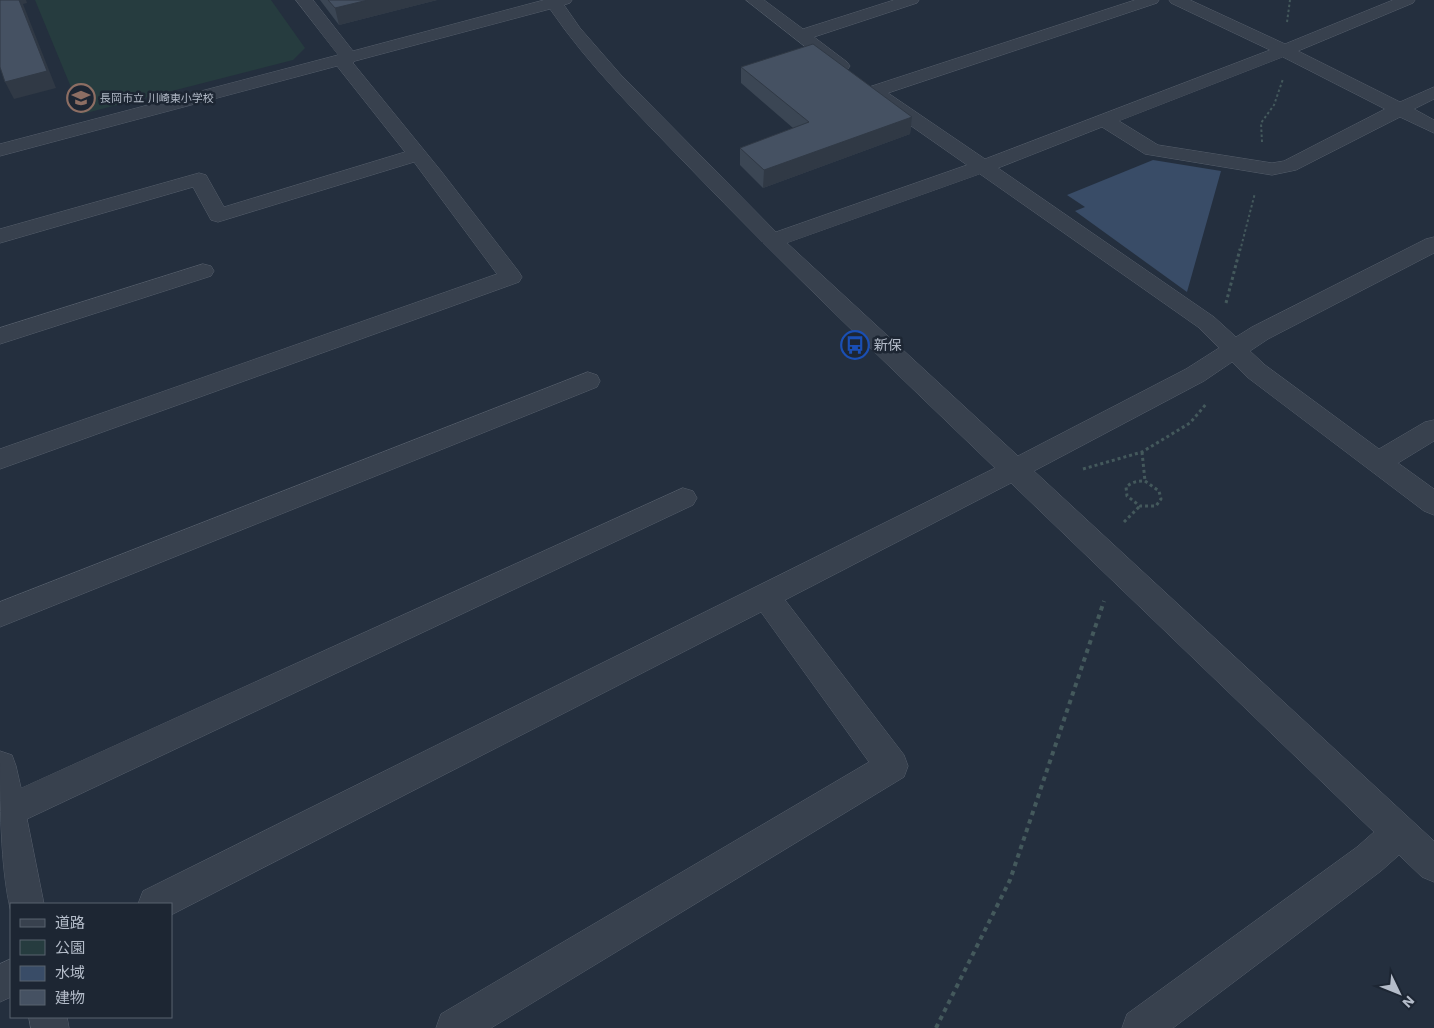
<svg xmlns="http://www.w3.org/2000/svg" width="1434" height="1028" font-family="'Work Sans','Noto Sans JP',sans-serif">
  <style>
    .green { fill: #263c3f }
    .water { fill: #394c67 }
    .lines { fill: none; stroke-linecap: round; stroke-linejoin: round }
    .minor-casing { stroke: #565f6c; stroke-width: 1 }
    .path-far2 { stroke: #44595c; stroke-width: 2; stroke-dasharray: 2.5 2.5; stroke-linecap: butt }
    .path-far1 { stroke: #44595c; stroke-width: 3; stroke-dasharray: 3 3; stroke-linecap: butt }
    .path { stroke: #44595c; stroke-width: 4; stroke-dasharray: 4.5 4.5; stroke-linecap: butt }
    .minor { fill: #38414e; fill-rule: evenodd }
    .wall { fill: #3b4654 }
    .shaded-wall { fill: #303945 }
    .building { fill: #455162; stroke: #303945 }
    .labels { text-anchor: middle; stroke-width: 5; stroke-linejoin: round; paint-order: stroke }
    .far-poi-label { font-size: 11px; fill: #b4bcc9; stroke: #1d2633; text-anchor: start }
    .poi-label { font-size: 14px; fill: #b4bcc9; stroke: #1d2633; text-anchor: start }
  </style>
  <rect width="100%" height="100%" fill="#242f3e"/>
  <path class="green" d="M35,0H271L305,48L293,60L82,114Z"/>
  <path class="water" d="M1153,160L1221,171L1187,292L1075,211L1085,207L1067,195Z"/>
  <g class="lines">
    <defs>
      <path id="minor" d="M296,0H313L353,51L544,0H572L570,3L564,5L580,28L621,75L776,232L967,165L874,100L866,91L869,87L1135,0H1159L1157,3L888,93L985,159L1270,50L1171,3L1169,0H1190L1285,44L1393,0H1415L1413,3L1298,51L1400,102L1434,87V99L1414,109L1434,120V133L1400,117L1296,170L1272,175L1145,154L1102,127L998,168L1214,317L1236,337L1252,327L1426,239L1434,237V253L1268,339L1250,351L1265,365L1379,449L1425,422L1434,420V441L1398,463L1434,489V515L1424,511L1247,377L1232,362L1204,381L1034,471L1434,841V882L1422,877L1399,855L1381,871L1173,1028H1122L1127,1014L1357,847L1374,832L1011,483L785,600L904,755L908,766L904,777L491,1028H436L441,1014L869,762L761,612L171,915V904H138L143,891L995,468C891,368 787,269 687,165C639,115 589,66 550,9L355,61L353,63L441,171L519,272L522,277L519,282L0,469V449L497,274L414,162L218,222L211,220L193,187L0,243V229L199,173L206,175L224,207L405,152L337,66L0,156V144L338,55ZM1283,57L1385,109L1284,161L1272,163L1158,145L1119,121ZM980,174L1198,327L1219,348L1186,369L1018,456L787,243Z
        M746,0H764L803,29L894,0H919L917,3L814,37L847,62L850,66L847,70L841,71L835,70Z
        M203,264L211,266L214,271L211,276L0,344V328Z
        M588,372L597,375L600,381L597,387L0,627V602Z
        M683,488L693,491L697,498L693,505L27,819L44,904H11V912C0,868 0,799 0,751L12,755L16,766L21,788Z
        M11,959V997L0,1002V964Z
        M29,1017H67L69,1028H31Z"/>
    </defs>
    <use href="#minor" class="minor-casing"/>
    <path class="path-far2" d="M1287,22L1290,0
      M1262,142L1261,123L1274,105L1283,79
      M1240,251L1255,193"/>
    <path class="path-far1" d="M1226,303L1240,249
      M1142,452L1145,481
      M1083,469L1142,452L1190,423L1207,403
      M1145,481L1159,491L1161,499L1156,506H1140L1127,496L1126,487C1132,482 1137,481 1145,481Z
      M1124,522L1140,506"/>
    <path class="path" d="M936,1028L1010,880L1104,601"/>
    <use href="#minor" class="minor"/>
  </g>
  <path class="wall" d="M320,0H437L339,25Z
    M741,67L912,117L910,134L763,188L740,165V148L793,128L741,83Z"/>
  <path class="shaded-wall" d="M19,0H26L27,3L23,4L56,88L14,99L5,82Z
    M368,0H437L339,25L335,8Z
    M912,117L910,134L763,188L764,170Z"/>
  <path class="building" d="M0,0H19L47,71L5,82L0,67Z
    M328,0H368L335,8Z
    M813,44L912,117L764,170L740,148L809,122L741,67Z"/>
  <defs>
    <symbol id="school-ring" viewBox="-11 -11 22 22"><circle r="9.5" fill="#1d2633" stroke="#8d6e63" stroke-width="1.5"/><path d="M0-5L7-2L0 1L-7-2ZM-4 1L0 2.5L4 1V4Q0 6-4 4Z" fill="#8d6e63"/></symbol>
    <symbol id="bus-ring" viewBox="-11 -11 22 22"><circle r="9.5" fill="#1d2633" stroke="#1a4fb4" stroke-width="1.5"/><path d="M-5-6H5V4H4V6H2V4H-2V6H-4V4H-5ZM-3.5-4V0h7V-4ZM-3.5 1.2v1.5H-2V1.2ZM2 1.2v1.5H3.5V1.2Z" fill="#1a4fb4"/></symbol>
  </defs>
  <g fill-rule="evenodd">
    <use href="#school-ring" x="65" y="82" width="32" height="32"/>
    <use href="#bus-ring" x="839" y="329" width="32" height="32"/>
  </g>
  <g class="labels">
    <g class="far-poi-label">
      <text x="100" y="102">長岡市立 川崎東小学校</text>
    </g>
    <g class="poi-label">
      <text x="874" y="350">新保</text>
    </g>
  </g>
  <rect x="10" y="903" width="162" height="115" fill="#1d2633" stroke="#59626f"/>
  <rect x="20" y="919" width="25" height="8" fill="#38414e" stroke="#59626f"/>
  <text x="55" y="928" font-size="15" fill="#b4bcc9">道路</text>
  <rect x="20" y="940" width="25" height="15" fill="#263c3f" stroke="#59626f"/>
  <text x="55" y="953" font-size="15" fill="#b4bcc9">公園</text>
  <rect x="20" y="966" width="25" height="15" fill="#394c67" stroke="#59626f"/>
  <text x="55" y="978" font-size="15" fill="#b4bcc9">水域</text>
  <rect x="20" y="990" width="25" height="15" fill="#455162" stroke="#59626f"/>
  <text x="55" y="1003" font-size="15" fill="#b4bcc9">建物</text>
  <g transform="translate(1399 993) rotate(133)" stroke="#1d2633" stroke-width="4" paint-order="stroke">
  <path d="M0-4L9 19L0 12L-9 19Z" fill="#b4bcc9"/>
  <text y="-8" font-size="14" font-weight="bold" text-anchor="middle" fill="#b4bcc9">N</text>
  </g>
</svg>
